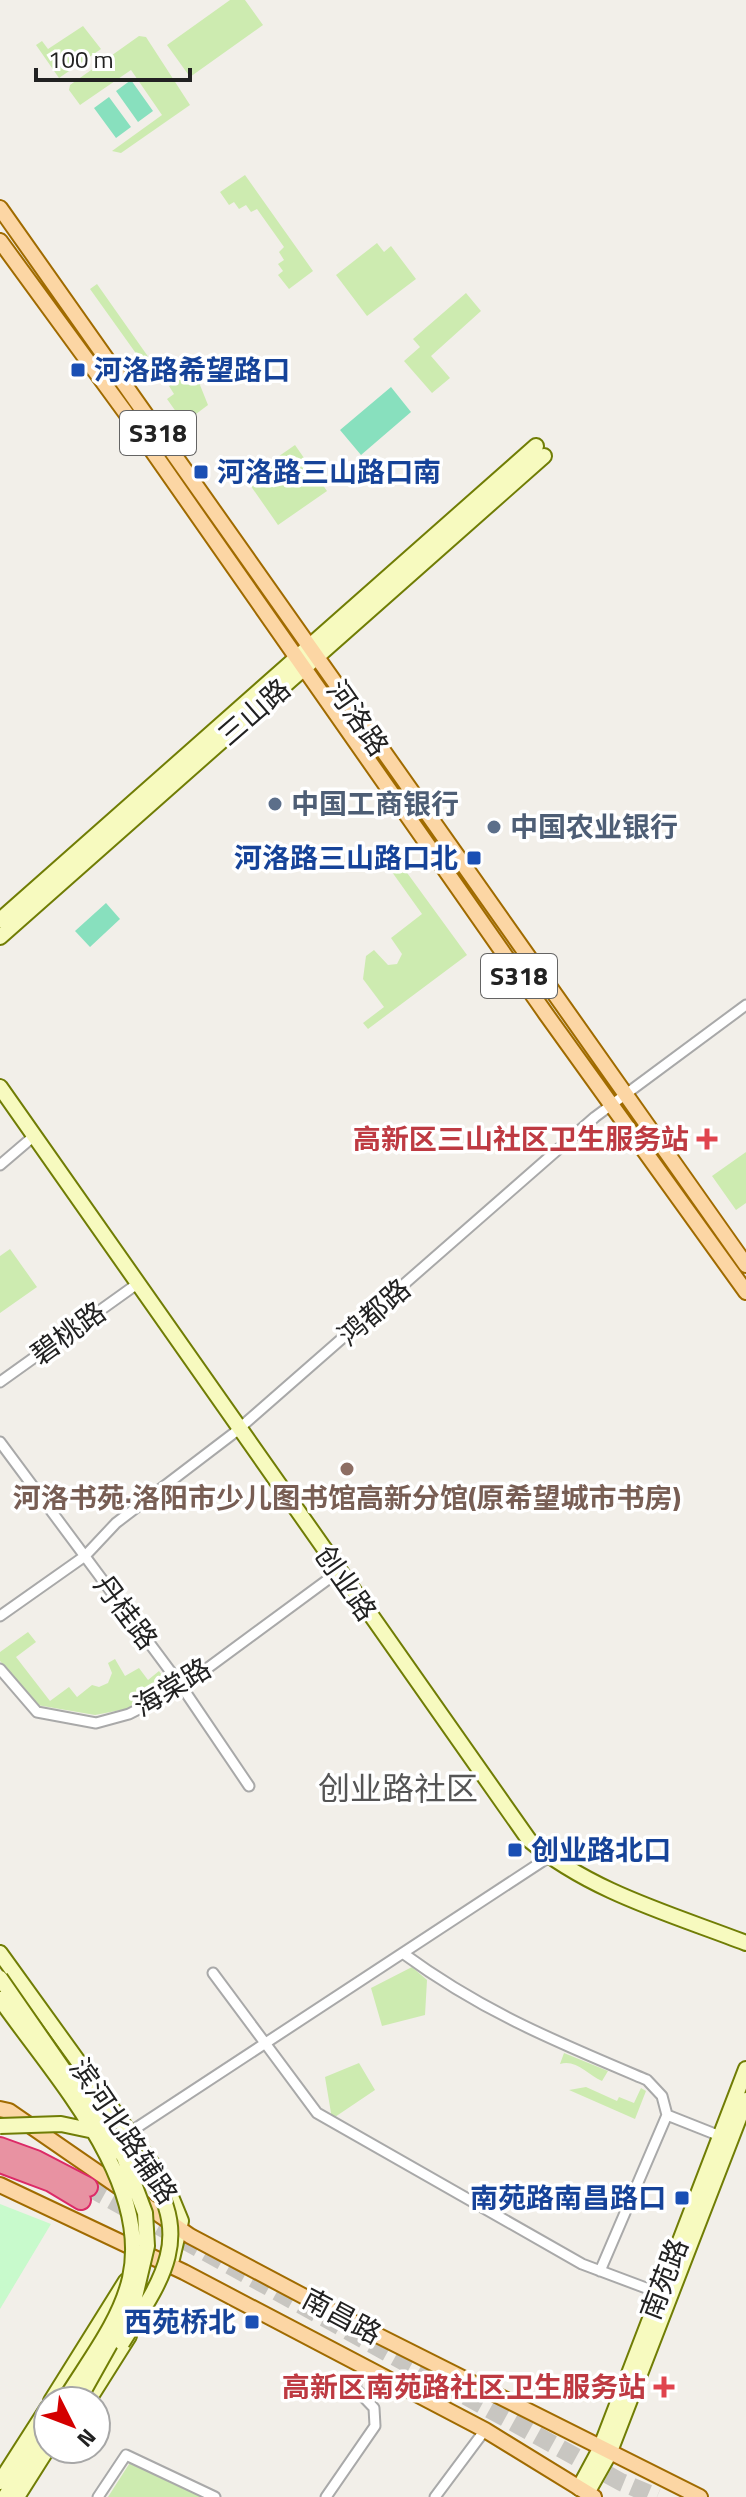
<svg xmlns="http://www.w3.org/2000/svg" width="746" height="2497" font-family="'Titillium Web','Noto Sans SC',sans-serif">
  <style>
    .grass { fill: #cdebb0 }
    .park { fill: #c8facc }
    .pitch { fill: #88e0be }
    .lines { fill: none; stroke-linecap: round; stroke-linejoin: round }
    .highway-tunnel { stroke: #c8c6c1; stroke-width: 18; stroke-dasharray: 18 9; stroke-linecap: butt }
    .street-casing { stroke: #a9a9a9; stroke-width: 13 }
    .secondary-casing { stroke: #707d05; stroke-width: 18 }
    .primary-casing { stroke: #a06b00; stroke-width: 18 }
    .highway-casing { stroke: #dc2a67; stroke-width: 22 }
    .street { stroke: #fff; stroke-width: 9 }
    .secondary { stroke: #f7fabf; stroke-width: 14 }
    .primary { stroke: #fcd6a4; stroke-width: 14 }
    .highway { stroke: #e892a2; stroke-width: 18 }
    .secondary-bridge-casing { stroke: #707d05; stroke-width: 18; stroke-linecap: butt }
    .secondary-bridge { stroke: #f7fabf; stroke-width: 14 }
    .transit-dot { fill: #1a4fb4; stroke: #fff; stroke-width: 3 }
    .service-dot { fill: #5c6f8a; stroke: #fff; stroke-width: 3 }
    .health-dot { fill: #e0444e; stroke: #fff; stroke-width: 3 }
    .education-dot { fill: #8d6e63; stroke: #fff; stroke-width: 3 }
    .labels { text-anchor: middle; stroke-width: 7; stroke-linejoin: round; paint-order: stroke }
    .shield { fill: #fff; stroke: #646464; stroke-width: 2 }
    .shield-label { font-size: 26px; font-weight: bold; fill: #222 }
    .transit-label { font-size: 28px; font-weight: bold; fill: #164399; stroke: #fff; text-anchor: start }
    .street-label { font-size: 28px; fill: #222; stroke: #fff }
    .service-label { font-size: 28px; font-weight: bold; fill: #4e5e75; stroke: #fff; text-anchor: start }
    .health-label { font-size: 28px; font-weight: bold; fill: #be3a42; stroke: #fff; text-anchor: end }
    .education-label { font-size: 28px; font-weight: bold; fill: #785e54; stroke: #fff }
    .quarter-label { font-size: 32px; fill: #555; stroke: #fff }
  </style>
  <rect width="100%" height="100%" fill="#f2efe9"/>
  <path class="grass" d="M230,0H245L263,25L190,77L167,45Z
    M83,26L101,49L59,78L36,45L42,41L48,49Z
    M139,36L146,37L190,105L121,153L112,151L162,115L131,70L80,105L69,90L70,85Z
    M245,175L313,271L289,289L278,275L283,271L278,264L284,260L279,252L284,247L257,209L251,212L246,205L239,209L234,202L229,205L220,192Z
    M377,243L384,252L391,246L416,279L367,316L336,275Z
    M97,284L161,375L155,380L90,289Z
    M466,293L481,311L431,356L450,378L432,393L404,361L420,347L413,339Z
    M210,357L214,363L205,369L200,385L208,405L184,423L167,399L174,394L169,386Z
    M295,445L327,491L278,525L246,479Z
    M397,859L467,955L368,1029L363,1023L384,1007L363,979L366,956L374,950L388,965L397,964L402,954L391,938L422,914L387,865Z
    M746,1152V1203L736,1210L712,1176Z
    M10,1249L37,1287L0,1313V1256Z
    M28,1632L36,1642L16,1657L50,1701L69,1687L77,1697L92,1685L99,1687L108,1683L112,1673L108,1663L115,1659L125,1676L139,1668L148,1680L159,1671L169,1685L131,1708L95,1715L37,1705L0,1661V1652Z
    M412,1967L427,1980L425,2015L382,2026L371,1988Z
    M564,2053L608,2071L602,2081C588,2075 576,2059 560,2064Z
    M359,2063L375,2090L332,2119L325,2077Z
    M586,2087L617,2101L619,2097L634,2103L641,2088L646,2091L635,2119L569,2090Z
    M131,2461L202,2497H108Z"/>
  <path class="park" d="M0,2204L51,2224L0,2309Z"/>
  <path class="pitch" d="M131,80L153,111L138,122L116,91Z
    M109,97L131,127L116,138L94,108Z
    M391,387L411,412L361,455L340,430Z
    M106,903L120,919L90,947L75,931Z"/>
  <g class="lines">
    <path class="highway-tunnel" d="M88,2187L621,2482L657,2497"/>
    <defs>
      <path id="street" d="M0,1165L34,1136
        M0,1382L137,1284
        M0,1442L182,1687L249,1786
        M0,1616L85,1556L116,1523L234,1433L595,1117L746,1005
        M0,1669L37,1712L96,1723L129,1714L182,1687L338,1572
        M404,1954C483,2012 557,2042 647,2080L662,2096L667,2115L600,2271
        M213,1973L317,2113L582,2264L662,2294
        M667,2115L720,2136
        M127,2134L549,1857
        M98,2497L126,2455L215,2497
        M326,2497L375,2426L374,2408L355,2388L358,2376
        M435,2497L485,2430"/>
      <path id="secondary" d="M0,920L536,446
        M0,937L544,456
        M0,1087L529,1840C591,1892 671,1914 746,1943
        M0,1953L165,2182L181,2221L172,2259
        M138,2204L139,2251
        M51,2401L126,2281
        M88,2401L129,2336
        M0,2482L48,2407
        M579,2488L600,2449L746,2069
        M587,2493L609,2454L746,2100
        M5,2497L48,2427
        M17,2497L48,2448"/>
      <path id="primary" d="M0,208L746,1265
        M0,241L125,412L546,1014L746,1292
        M0,2109L9,2111L190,2236L373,2333L700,2497
        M0,2185L184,2272L485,2430L594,2497"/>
      <path id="highway" d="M0,2147L36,2160L88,2187
        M0,2163L51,2182L81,2200"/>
    </defs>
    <use href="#street" class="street-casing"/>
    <use href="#secondary" class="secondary-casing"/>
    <use href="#primary" class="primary-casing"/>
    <use href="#highway" class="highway-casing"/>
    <use href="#street" class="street"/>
    <use href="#secondary" class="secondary"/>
    <use href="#primary" class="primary"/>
    <use href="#highway" class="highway"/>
    <defs>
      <path id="secondary-bridge" d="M0,1978L124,2157L145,2213L147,2246L134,2301L78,2401
        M0,1999C53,2075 152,2180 130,2278C120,2322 87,2363 64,2401
        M0,2126L61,2124L94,2131
        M114,2137C132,2149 140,2160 152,2178C194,2242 156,2288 122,2343"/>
    </defs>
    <use href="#secondary-bridge" class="secondary-bridge-casing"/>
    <use href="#secondary-bridge" class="secondary-bridge"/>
  </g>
  <g class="transit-dot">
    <rect x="70" y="362" width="16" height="16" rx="4"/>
    <rect x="193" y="464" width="16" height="16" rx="4"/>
    <rect x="466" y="850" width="16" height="16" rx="4"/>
    <rect x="507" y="1842" width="16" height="16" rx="4"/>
    <rect x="674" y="2190" width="16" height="16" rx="4"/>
    <rect x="244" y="2314" width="16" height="16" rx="4"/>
  </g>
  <g class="service-dot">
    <circle cx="275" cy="804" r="8"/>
    <circle cx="494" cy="827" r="8"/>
  </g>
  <g class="health-dot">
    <path d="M703 1127h8v8h8v8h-8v8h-8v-8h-8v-8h8z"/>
    <path d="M660 2375h8v8h8v8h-8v8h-8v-8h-8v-8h8z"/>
  </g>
  <circle class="education-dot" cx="347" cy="1469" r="8"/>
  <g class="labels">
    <g class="shield">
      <rect x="120" y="411" width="76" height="44" rx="6"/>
      <rect x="481" y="954" width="76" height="44" rx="6"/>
    </g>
    <g class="shield-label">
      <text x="158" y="442">S318</text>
      <text x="519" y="985">S318</text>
    </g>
    <g class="transit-label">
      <text x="94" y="380">河洛路希望路口</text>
      <text x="217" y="482">河洛路三山路口南</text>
      <text x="458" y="868" text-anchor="end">河洛路三山路口北</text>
      <text x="531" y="1860">创业路北口</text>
      <text x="666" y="2208" text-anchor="end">南苑路南昌路口</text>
      <text x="236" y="2332" text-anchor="end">西苑桥北</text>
    </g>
    <g class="street-label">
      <text transform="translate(254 712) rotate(-41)" y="10">三山路</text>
      <text transform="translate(358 718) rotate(55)" y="10">河洛路</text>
      <text transform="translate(374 1312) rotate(-41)" y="10">鸿都路</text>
      <text transform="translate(68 1333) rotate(-36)" y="10">碧桃路</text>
      <text transform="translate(346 1583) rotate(55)" y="10">创业路</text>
      <text transform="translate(126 1612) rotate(53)" y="10">丹桂路</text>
      <text transform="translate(172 1687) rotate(-31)" y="10">海棠路</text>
      <text transform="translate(124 2131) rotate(56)" y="10">滨河北路辅路</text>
      <text transform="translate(664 2279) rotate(-69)" y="10">南苑路</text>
      <text transform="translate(342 2316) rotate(28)" y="10">南昌路</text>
    </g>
    <g class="service-label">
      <text x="291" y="814">中国工商银行</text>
      <text x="510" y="837">中国农业银行</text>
    </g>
    <g class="health-label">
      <text x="689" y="1149">高新区三山社区卫生服务站</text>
      <text x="646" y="2397">高新区南苑路社区卫生服务站</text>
    </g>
    <g class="education-label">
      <text x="347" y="1508">河洛书苑·洛阳市少儿图书馆高新分馆(原希望城市书房)</text>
    </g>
    <g class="quarter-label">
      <text x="398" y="1800">创业路社区</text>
    </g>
  </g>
  <g transform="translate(72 2425) rotate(132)"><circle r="38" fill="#ffffff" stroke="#a7a7a7" stroke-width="2"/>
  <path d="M0-6L14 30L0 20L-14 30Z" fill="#d40000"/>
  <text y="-12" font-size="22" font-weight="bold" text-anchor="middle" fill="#222222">N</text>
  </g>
  <path d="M36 68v12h154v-12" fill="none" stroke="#222222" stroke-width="4"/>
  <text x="48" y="68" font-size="24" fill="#222222" stroke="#ffffff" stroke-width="6" paint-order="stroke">100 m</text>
</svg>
